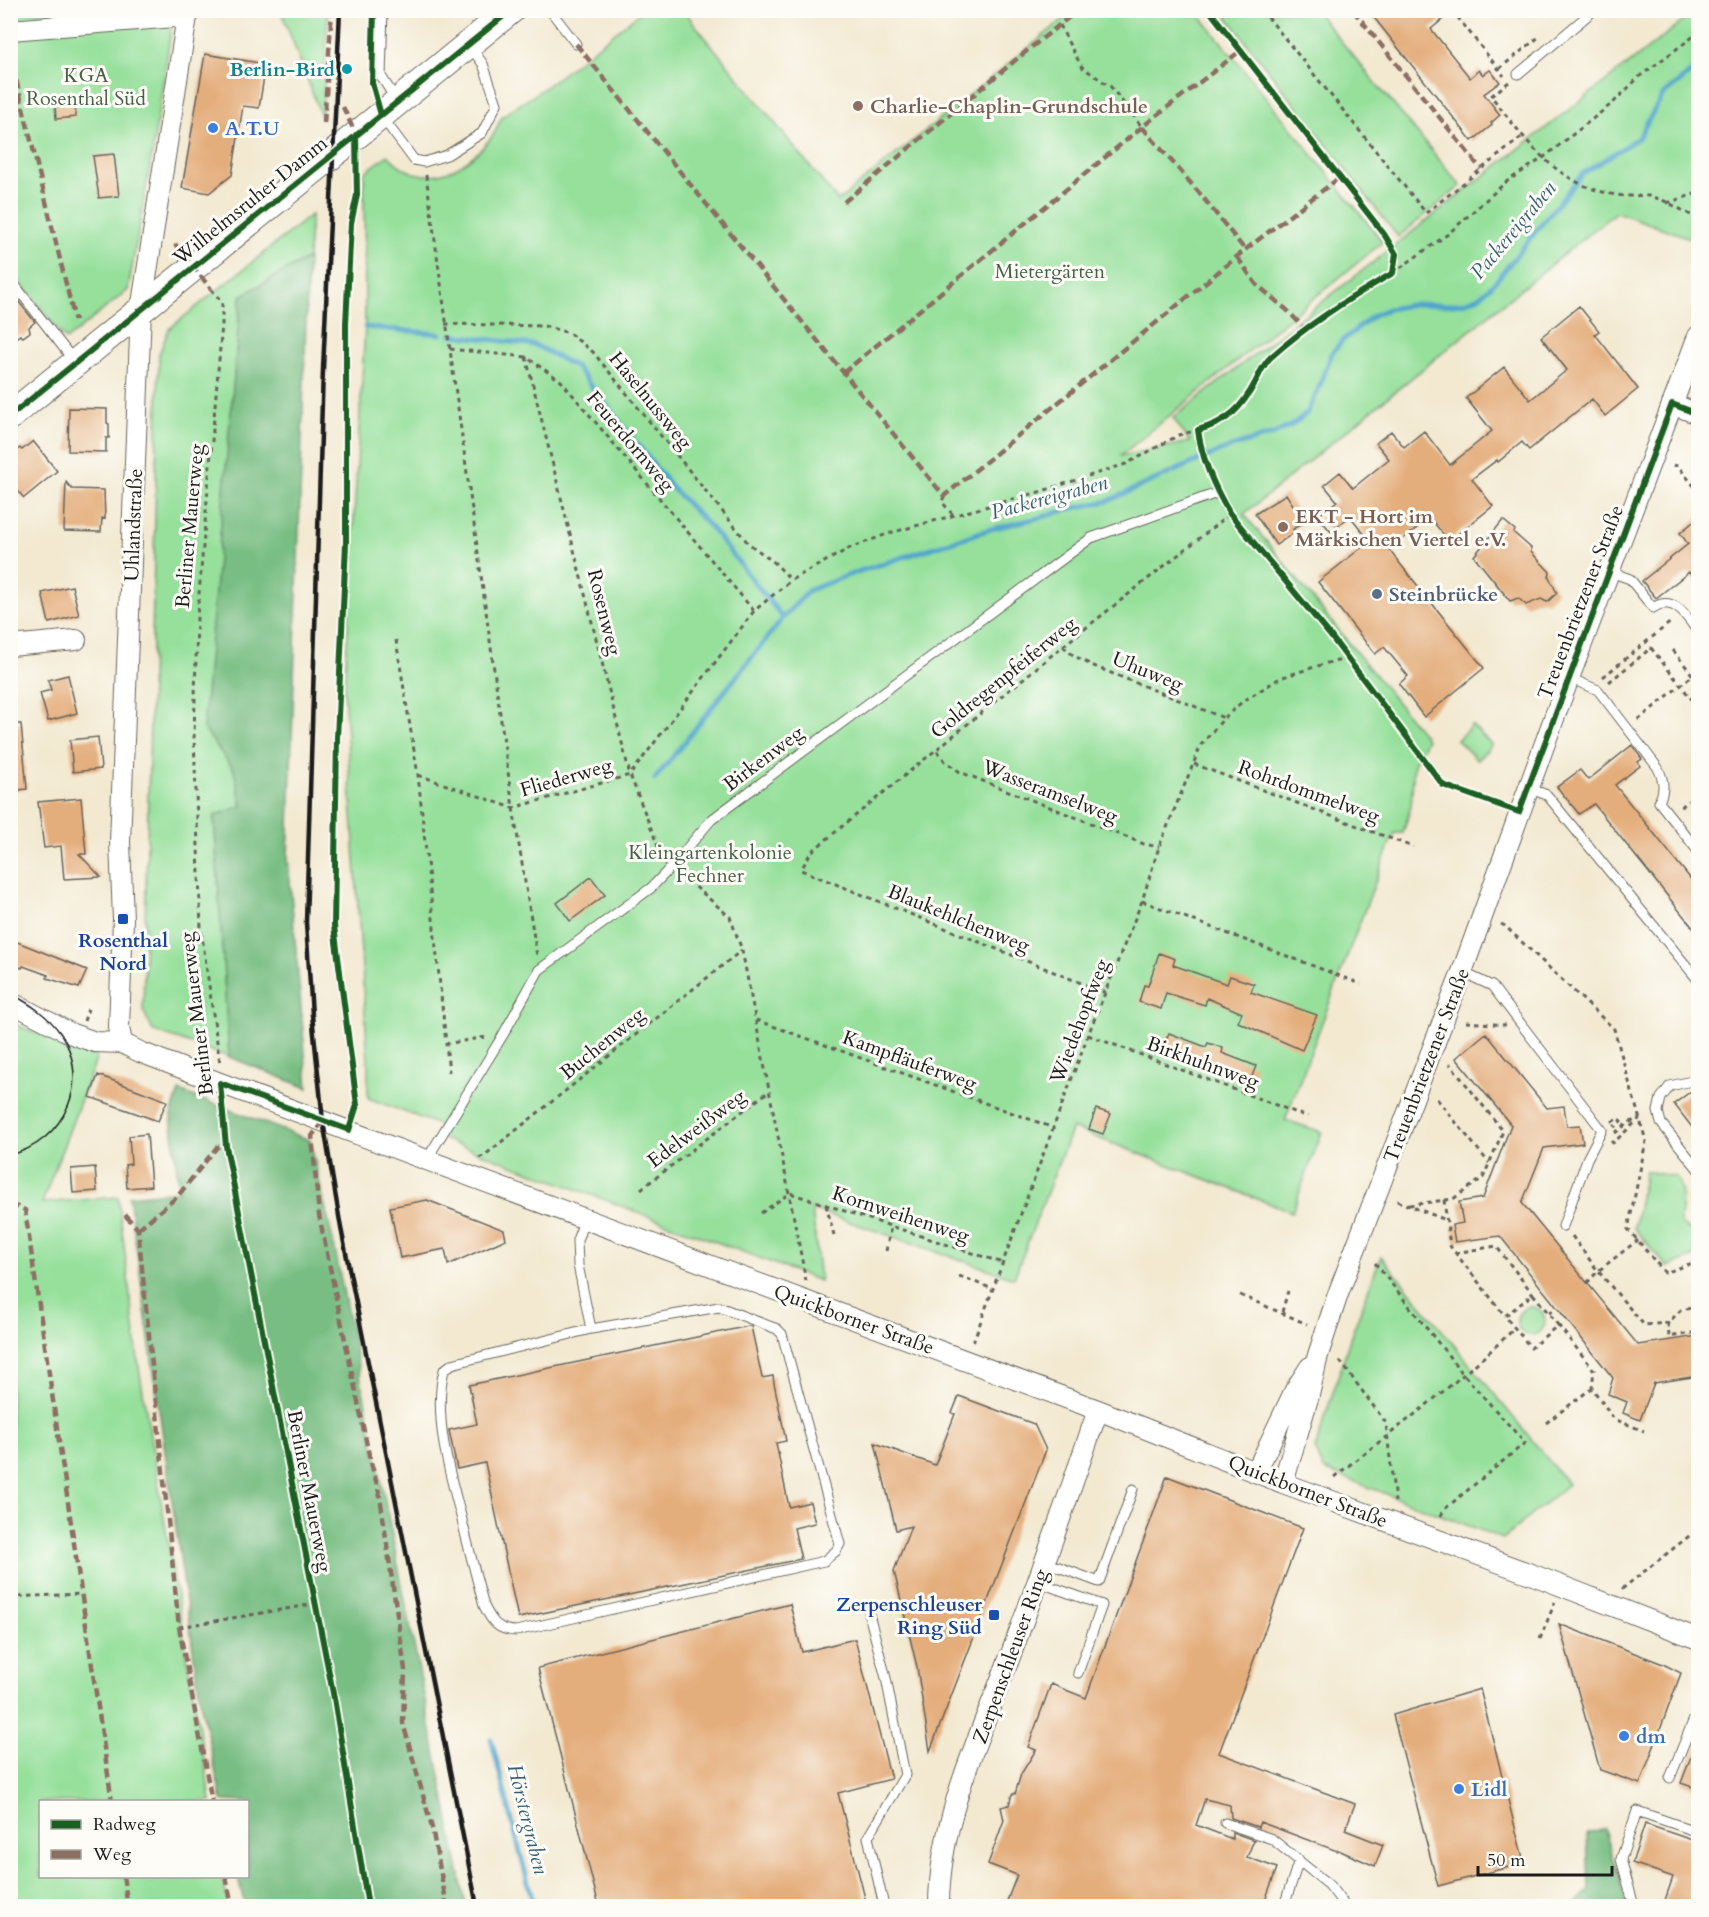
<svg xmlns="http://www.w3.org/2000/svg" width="1709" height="1917" font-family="Cardo,serif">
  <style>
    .green { fill: #96e09b; stroke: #597e5c; stroke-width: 1.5 }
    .forest { fill: #78be83; stroke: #4a6d50; stroke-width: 1.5 }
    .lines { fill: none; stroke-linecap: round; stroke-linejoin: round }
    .stream { stroke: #4fa5cb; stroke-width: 5 }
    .building { fill: #e4ad7b }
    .lane-casing { stroke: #67645b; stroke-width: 11 }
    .street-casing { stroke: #67645b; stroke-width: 22 }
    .secondary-casing { stroke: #67645b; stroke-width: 29 }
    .path { stroke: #67645b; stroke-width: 3; stroke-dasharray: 4.5 4.5; stroke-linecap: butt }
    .lane { stroke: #fff; stroke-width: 9 }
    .street { stroke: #fff; stroke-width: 20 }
    .secondary { stroke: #fff; stroke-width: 27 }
    .tram { stroke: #1c1c1c; stroke-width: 1.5 }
    .rail { stroke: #1c1c1c; stroke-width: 4.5 }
    .quiet { stroke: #8d6e63; stroke-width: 4.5; stroke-dasharray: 9 4.5; stroke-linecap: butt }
    .cycleway-casing { stroke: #fdfcf7; stroke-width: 10 }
    .cycleway { stroke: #1b5e20; stroke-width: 6 }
    .culture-dot { fill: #0f9aa8; stroke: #fdfcf7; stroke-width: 2 }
    .education-dot { fill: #8d6e63; stroke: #fdfcf7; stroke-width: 2 }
    .shop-dot { fill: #3f7fe0; stroke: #fdfcf7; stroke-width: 2 }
    .service-dot { fill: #5c6f8a; stroke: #fdfcf7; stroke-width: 2 }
    .transit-dot { fill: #1a4fb4; stroke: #fdfcf7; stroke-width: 2 }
    .labels { text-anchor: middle; stroke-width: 6; stroke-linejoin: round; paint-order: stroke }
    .culture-label { font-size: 20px; font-weight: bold; fill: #0d838f; stroke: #fdfcf7; text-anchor: end }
    .park-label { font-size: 20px; fill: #476148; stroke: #fdfcf7 }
    .education-label { font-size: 20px; font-weight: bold; fill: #785e54; stroke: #fdfcf7; text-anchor: start }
    .shop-label { font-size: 20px; font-weight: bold; fill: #366cbe; stroke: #fdfcf7; text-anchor: start }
    .street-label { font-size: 20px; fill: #1c1c1c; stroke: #fdfcf7 }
    .service-label { font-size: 20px; font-weight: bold; fill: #4e5e75; stroke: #fdfcf7; text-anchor: start }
    .transit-label { font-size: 20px; font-weight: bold; fill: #164399; stroke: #fdfcf7 }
    .water-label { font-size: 21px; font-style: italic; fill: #366074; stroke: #fdfcf7 }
  </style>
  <rect width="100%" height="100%" fill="#fdfcf7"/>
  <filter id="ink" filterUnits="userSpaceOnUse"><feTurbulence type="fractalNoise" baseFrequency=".0167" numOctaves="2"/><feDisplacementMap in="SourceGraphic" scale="12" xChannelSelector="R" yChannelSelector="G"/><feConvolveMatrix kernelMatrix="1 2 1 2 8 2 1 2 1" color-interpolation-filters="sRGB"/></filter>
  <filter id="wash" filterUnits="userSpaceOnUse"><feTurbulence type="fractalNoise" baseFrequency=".008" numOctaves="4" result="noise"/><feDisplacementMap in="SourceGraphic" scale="24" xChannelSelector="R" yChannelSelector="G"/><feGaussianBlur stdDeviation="1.35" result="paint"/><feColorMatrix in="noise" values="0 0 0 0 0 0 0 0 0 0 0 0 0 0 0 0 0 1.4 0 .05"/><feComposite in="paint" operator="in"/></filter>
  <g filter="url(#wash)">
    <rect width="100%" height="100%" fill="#f3e9d1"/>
    <path class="green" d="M11,11H174L153,148L128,290L66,340L11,271Z
      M281,11H328L322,118Z
      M642,11H684L838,201L1074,11H1196L1383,242L1120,456L1190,442L1173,418L1696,11H1698V241L1616,212L1244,514L1427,739L1414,764L1411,806L1403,833H1395L1390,843L1285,1120L1322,1132L1292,1212L1072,1128L1014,1278L812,1209L820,1281L438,1137L439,1125L368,1098V1060L344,691L365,327L364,173L388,155C405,174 425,180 449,171C466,164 485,148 495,132C498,127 499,120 503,116C513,107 527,101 537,93C573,67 607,38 642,11Z
      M1222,11H1316L1461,186L1398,237Z
      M311,215L308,258L241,296L204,728L234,770L242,806L214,816L229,1057L153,1031L143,1010L159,354L169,329Z
      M1472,725L1492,745L1477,760L1457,740Z
      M11,1023L97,1057L42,1203L118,1197L139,1368L211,1801L40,1802V1876L223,1877L228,1906H11Z
      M1645,1171L1676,1177C1685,1190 1681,1205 1680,1221L1682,1225L1696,1234L1698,1233V1256L1667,1267L1634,1228Z
      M1381,1256L1568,1484L1503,1539L1324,1470L1315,1449L1350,1339Z
      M1517 1321a14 14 0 1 1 28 0a14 14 0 1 1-28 0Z"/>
    <path class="forest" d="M308,258L288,859L308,1088L229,1057L214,816L242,806L234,770L203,728L241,296Z
      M179,1091L310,1140L335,1250L466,1906H245L238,1877L248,1876V1802L222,1801L201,1706L129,1196L179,1191L171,1115Z
      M1605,1829L1627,1906H1573L1589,1890L1587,1834Z"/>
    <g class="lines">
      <path class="stream" d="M365,327L440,334
        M452,335L535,345L576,367L673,489L711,528L783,618
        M655,779L783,618L809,590L860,571L991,529L1042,517L1069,509L1108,501L1199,460L1231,447L1274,434L1292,425L1307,413L1318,390L1332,353L1342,341L1374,315L1388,309L1416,304L1445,305L1463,303L1479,297L1495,282L1582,174L1638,138L1663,95L1698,67
        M491,1739L534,1906"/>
    </g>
    <g id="blocks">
      <path class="building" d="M1368,10H1454L1431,29L1470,78L1479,70L1483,75L1490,70L1500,82L1484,94L1500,115L1491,123L1492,125L1472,141Z
        M205,54L266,64L259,108L243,106L232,175L209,193L182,188Z
        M75,104L76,117L56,119L55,105Z
        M114,154L119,196L99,198L93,156Z
        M15,297L35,322L29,327L30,332L23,337L20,335L10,342V301Z
        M1579,306L1599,331L1595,334L1638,389L1605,416L1592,399L1529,450L1522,442L1498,462L1497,460L1472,479L1493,506L1449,541L1430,518L1389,550L1484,668L1424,717L1399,684L1408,676L1384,647L1375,654L1318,582L1370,541L1350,516L1331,532L1318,516L1337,501L1324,485L1340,472L1353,488L1389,459L1376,443L1391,431L1404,447L1424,431L1450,465L1492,431L1466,398L1504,367L1530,400L1567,370L1541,337Z
        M69,408L107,409V423L109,424V438H106V452L68,451Z
        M33,441L57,471L24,498L10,482V456L20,448L22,450Z
        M66,482L72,489L104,490L105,519L102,518L101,532L64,531Z
        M1286,494L1304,522L1293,529L1295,532L1276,545L1255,514Z
        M1698,518V584L1689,572L1656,598L1642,581L1688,544L1680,533Z
        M1503,520L1515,530L1514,533L1531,548V552L1550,572L1549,577L1557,593L1547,602L1541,599L1526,605L1518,598L1510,601L1474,556Z
        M72,586L79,615L49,623L42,593Z
        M68,675L77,713L48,721L40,693L51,690L48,680Z
        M10,724H21L27,789L10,791Z
        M98,737L101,769L73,772L70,740Z
        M1632,745L1642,759L1638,762L1640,766L1615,785L1698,888V934L1594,804L1579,814L1557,787L1580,770L1588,780Z
        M81,798L86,854H79L101,877L64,879L61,846L44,848L38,802Z
        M591,877L605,895L570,921L557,903Z
        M10,939L87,970L79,988L47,978L48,975L23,966L22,968L10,964Z
        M1159,953L1175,959L1173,965L1227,984L1230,976L1254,984L1251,992L1317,1015L1302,1050L1238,1022L1242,1013L1207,998L1205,1005L1166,993L1161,1009L1139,1002L1144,985L1148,986Z
        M1169,1033L1206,1047L1208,1043L1223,1048L1222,1053L1256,1066L1251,1079L1163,1047Z
        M1486,1033L1547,1108L1564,1106L1567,1126L1580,1125L1583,1143L1544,1148L1522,1203L1638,1345L1698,1336V1376L1654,1383L1640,1420L1623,1413L1627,1402L1608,1394L1613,1378L1500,1236L1455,1242L1452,1225L1463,1223L1459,1202L1483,1198L1511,1125L1456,1058Z
        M98,1075L167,1101L158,1121L90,1097Z
        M1698,1086V1135L1674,1104Z
        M1096,1109L1111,1114L1103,1134L1089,1129Z
        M147,1134L151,1186L127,1188L125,1165L131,1164L129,1136Z
        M95,1167L97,1191L73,1193L71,1169Z
        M427,1200L504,1230L506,1239L448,1265L445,1249L400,1258L390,1207Z
        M749,1326H751L762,1378L773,1376L774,1383L786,1441L776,1443L789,1507L810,1502L815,1523L794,1528L801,1559L518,1618L485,1463L457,1469L449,1430L477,1424L469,1385Z
        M959,1396L1034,1424L1046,1450L930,1751L917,1667L894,1571L911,1526L896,1530L875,1443L935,1465L955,1414L952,1413Z
        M1167,1476L1303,1528L1219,1753L1355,1804L1345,1830L1383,1845L1375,1866L1338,1850L1337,1851L1260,1822L1258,1827L1231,1818L1230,1805L1205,1799L1196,1825L1232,1839V1832L1254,1840L1247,1857L1277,1868L1263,1906H1005L1017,1875L988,1864L1004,1820L1001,1807L1009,1805L1012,1794H1015L1021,1774L1036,1750L1028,1747L1051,1684L1086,1698Z
        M790,1604L802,1652L855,1639L891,1779L838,1793L867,1906H599L538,1668Z
        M1559,1624L1663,1664L1681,1673L1640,1784L1600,1770Z
        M1480,1689L1524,1863L1438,1886L1393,1715Z
        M1697,1741H1698V1789L1681,1783Z
        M1645,1824L1698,1842V1906H1663L1673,1877L1632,1863Z"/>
    </g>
  </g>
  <g filter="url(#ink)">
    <use href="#blocks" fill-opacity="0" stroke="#67645b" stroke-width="1.5"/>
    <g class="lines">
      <defs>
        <path id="lane" d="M383,10L381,76L396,100
          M550,10L576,44
          M1518,74L1594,10
          M382,117L414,160L424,162L447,155L482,133L497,104L483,64L470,46
          M10,279L74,361
          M1611,572L1630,579L1653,608C1674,594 1687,617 1698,632
          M1569,678L1598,690L1658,768C1664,781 1665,789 1659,802L1698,851
          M1528,788L1547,795L1698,980
          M1462,972L1492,986L1602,1130L1587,1159L1563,1226
          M1698,1077L1696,1080L1670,1086L1661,1098L1658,1111L1661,1123L1698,1169
          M427,1159L503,1035L539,970L651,888L672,866L711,820L1091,538L1217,493
          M585,1219L577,1240L578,1265L591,1329L452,1364L444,1370C433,1415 449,1472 461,1516C468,1546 476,1576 484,1606C492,1622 497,1630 516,1631L824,1561L836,1551L840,1544L782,1334L777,1329L719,1307L591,1329
          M1045,1562L1099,1582L1133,1489
          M1038,1582L1102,1605L1078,1673
          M869,1614L886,1678L905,1775L868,1837L884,1906
          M1670,1778L1698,1709
          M1225,1823L1272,1839L1329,1885L1345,1906
          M1284,1906L1299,1860
          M1634,1906L1621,1859L1637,1811L1698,1832"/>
        <path id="street" d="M10,30L188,16
          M1672,404L1698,414
          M10,646L76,640
          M10,1002L72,1034L95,1042L122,1043L140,1052L220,1083L1098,1410L1283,1483L1536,1576L1698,1639
          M122,1043L119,1027L123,919L120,842L141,310L188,10
          M1256,1472L1295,1390L1310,1367
          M1283,1483L1309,1395L1318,1355L1338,1294L1462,972L1557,710L1698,336
          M939,1906C939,1819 980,1735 1011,1654C1041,1573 1070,1492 1098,1410"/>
        <path id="secondary" d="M10,416L511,10"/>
      </defs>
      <use href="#lane" class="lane-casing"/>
      <use href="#street" class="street-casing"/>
      <use href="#secondary" class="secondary-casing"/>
      <path class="path" d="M1262,10L1426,213L1523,136
        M1452,10L1504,76
        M1060,25L1067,40L1082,67L1111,87L1142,127
        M1499,69L1540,36
        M1509,82L1491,96C1519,131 1545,170 1588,187C1601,192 1616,196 1629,196C1635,196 1642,195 1648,196C1665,199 1683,211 1698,219
        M426,175L513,808L537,956
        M1667,203L1698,193
        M1393,273L1448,234L1506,182L1543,158L1614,102L1639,77L1698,33
        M211,289L222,302V324L197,617L194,738L201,929L220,1063
        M445,324L544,326L569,333L593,352L748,543L775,563L791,580
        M450,349L526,357L561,381L754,611
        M526,357L630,775L663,859
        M1673,465L1678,466L1698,491
        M944,496L942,502L954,516
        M396,640L418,775L449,1072
        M1063,646L1073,655L1091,665L1224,718
        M1673,650L1698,682
        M1603,677L1672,621
        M1609,682L1651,648L1698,707
        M1638,720L1698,671
        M937,751L945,761L960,772L1144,844L1159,847
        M1194,764L1413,847
        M418,775L513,808L630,775L754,611L791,580L850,548L890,533L1039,492L1126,464L1179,435L1198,430
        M1693,798L1698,804
        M1681,807L1698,794
        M682,875L730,917L742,950L806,1281
        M1142,901L1361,984
        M1501,924L1505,926L1614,1029L1646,1141L1628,1229L1665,1273L1698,1261
        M1106,993L801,870L811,852L1063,646L1230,514
        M756,1020L1054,1128
        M84,1021L88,1009
        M1466,1022L1506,1025
        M1088,1035L1308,1117
        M445,1044L487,1037
        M1437,1099L1489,1163
        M222,1103L226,1146L334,1698L368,1906
        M1612,1122L1618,1118L1621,1121L1614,1127
        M1615,1133L1628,1123L1640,1118
        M1611,1141L1613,1143L1639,1119
        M479,1158L485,1155L742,950
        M641,1189L769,1091
        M1444,1200L1450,1246L1505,1316
        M1397,1201L1446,1220
        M826,1205L834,1235
        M1409,1205L1453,1199L1483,1178L1503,1131L1450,1064
        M761,1213L790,1193L1003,1263
        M1572,1236L1598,1271L1644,1325L1668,1323L1681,1310L1698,1307
        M886,1251L891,1226
        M1455,1253L1496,1246L1533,1294
        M1375,1263L1463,1374L1525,1443L1446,1508L1439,1518
        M959,1276L993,1289
        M1587,1283L1598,1271L1638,1240
        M1533,1294L1558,1325L1531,1348L1505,1316Z
        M1240,1295L1307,1324
        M1282,1312L1288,1291
        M1549,1313L1556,1307
        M1668,1323L1669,1337L1698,1332
        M1558,1325L1594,1370L1592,1388L1614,1419L1644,1431
        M973,1342L1088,1035L1142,901L1159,847L1201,745L1224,718L1242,702L1280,678L1327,663L1348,659
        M1340,1361L1386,1423L1395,1502
        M1546,1423L1592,1388
        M1334,1477C1396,1429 1459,1382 1515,1328
        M1622,1589L1698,1529
        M10,1597L82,1594
        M179,1627L315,1604
        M1540,1639L1555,1602"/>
      <use href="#lane" class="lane"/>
      <use href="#street" class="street"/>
      <use href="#secondary" class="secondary"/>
      <path class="tram" d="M10,993C30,1004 48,1015 61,1034C92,1081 64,1142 10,1155"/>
      <path class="rail" d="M340,10L323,369L306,923L312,1015L323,1121L341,1228L477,1906"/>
      <path class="quiet" d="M1353,10L1481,169
        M576,44L944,496L1245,250L1340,177
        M10,54L75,321
        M343,107L356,135V140
        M324,123L332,10
        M1142,127L1201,195L1245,250
        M844,202L1018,58L1078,10
        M175,244L211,289
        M1237,257L1256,284L1287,310L1304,328
        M843,373L1142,127L1240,51
        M323,1121L312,1136L319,1215L369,1455L380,1496L405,1670L403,1723L432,1828L447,1906
        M10,1204L25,1210L112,1802
        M125,1215L138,1229L179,1627L212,1802
        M138,1229L177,1197L217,1147L226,1146
        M123,1876L128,1906
        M226,1876L232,1906"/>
      <defs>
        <path id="cycleway" d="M374,10L372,83L381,115
          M1209,10L1384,234L1396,254L1393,273C1349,298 1308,324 1271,357C1264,363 1260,373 1256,381C1242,408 1228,422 1198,430C1202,460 1215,489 1230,514L1330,635L1443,785L1519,812L1672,404L1698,414
          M356,135L357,195L351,223L346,324V543L337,738L334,926L357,1105L349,1130L220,1083L226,1146L334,1698L368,1906
          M10,416L511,10"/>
      </defs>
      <use href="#cycleway" class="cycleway-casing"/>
      <use href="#cycleway" class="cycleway"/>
    </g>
  </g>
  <circle class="culture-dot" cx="347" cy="69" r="6"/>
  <g class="education-dot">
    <circle cx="858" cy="106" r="6"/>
    <circle cx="1283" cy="527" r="6"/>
  </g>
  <g class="shop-dot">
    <circle cx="213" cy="128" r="6"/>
    <circle cx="1624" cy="1736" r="6"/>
    <circle cx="1459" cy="1789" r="6"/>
  </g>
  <circle class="service-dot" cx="1377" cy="594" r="6"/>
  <g class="transit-dot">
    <rect x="117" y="913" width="12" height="12" rx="3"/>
    <rect x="988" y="1609" width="12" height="12" rx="3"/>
  </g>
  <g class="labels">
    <g class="culture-label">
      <text x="335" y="76">Berlin-Bird</text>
    </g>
    <g class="park-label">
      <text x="86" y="82">KGA<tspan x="86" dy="23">Rosenthal Süd</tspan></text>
      <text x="1050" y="278">Mietergärten</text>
      <text x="710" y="859">Kleingartenkolonie<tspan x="710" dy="23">Fechner</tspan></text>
    </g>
    <g class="education-label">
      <text x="870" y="113">Charlie-Chaplin-Grundschule</text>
      <text x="1295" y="523">EKT - Hort im<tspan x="1295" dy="23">Märkischen Viertel e.V.</tspan></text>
    </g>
    <g class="shop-label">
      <text x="225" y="135">A.T.U</text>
      <text x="1636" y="1743">dm</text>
      <text x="1471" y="1796">Lidl</text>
    </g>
    <g class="street-label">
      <text transform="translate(250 200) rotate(-39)" y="7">Wilhelmsruher Damm</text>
      <text transform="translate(651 400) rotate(51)" y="7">Haselnussweg</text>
      <text transform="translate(631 441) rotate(50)" y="7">Feuerdornweg</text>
      <text transform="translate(133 525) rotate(-88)" y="7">Uhlandstraße</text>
      <text transform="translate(189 526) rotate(-85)" y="7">Berliner Mauerweg</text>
      <text transform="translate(1580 602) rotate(-69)" y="7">Treuenbrietzener Straße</text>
      <text transform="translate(605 612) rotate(76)" y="7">Rosenweg</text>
      <text transform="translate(1148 671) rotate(22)" y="7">Uhuweg</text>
      <text transform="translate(1003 677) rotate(-39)" y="7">Goldregenpfeiferweg</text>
      <text transform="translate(763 758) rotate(-37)" y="7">Birkenweg</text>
      <text transform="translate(566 777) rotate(-16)" y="7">Fliederweg</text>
      <text transform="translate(1050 791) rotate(21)" y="7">Wasseramselweg</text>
      <text transform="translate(1309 791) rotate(20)" y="7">Rohrdommelweg</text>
      <text transform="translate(959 918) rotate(22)" y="7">Blaukehlchenweg</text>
      <text transform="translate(196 1014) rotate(-97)" y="7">Berliner Mauerweg</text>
      <text transform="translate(1079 1021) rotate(-69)" y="7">Wiedehopfweg</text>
      <text transform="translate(602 1043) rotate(-39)" y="7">Buchenweg</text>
      <text transform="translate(910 1060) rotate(20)" y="7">Kampfläuferweg</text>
      <text transform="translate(1203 1062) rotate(20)" y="7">Birkhuhnweg</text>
      <text transform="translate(1426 1065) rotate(-69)" y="7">Treuenbrietzener Straße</text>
      <text transform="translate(696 1128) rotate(-37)" y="7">Edelweißweg</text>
      <text transform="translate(901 1214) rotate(18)" y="7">Kornweihenweg</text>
      <text transform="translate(854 1319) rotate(20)" y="7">Quickborner Straße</text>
      <text transform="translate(310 1491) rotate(79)" y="7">Berliner Mauerweg</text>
      <text transform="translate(1308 1491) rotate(21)" y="7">Quickborner Straße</text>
      <text transform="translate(1010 1656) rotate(-70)" y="7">Zerpenschleuser Ring</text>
    </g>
    <g class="service-label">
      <text x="1389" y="601">Steinbrücke</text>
    </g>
    <g class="transit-label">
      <text x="123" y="947">Rosenthal<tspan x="123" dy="23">Nord</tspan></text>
      <text x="982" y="1611" text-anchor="end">Zerpenschleuser<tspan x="982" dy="23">Ring Süd</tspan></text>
    </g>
    <g class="water-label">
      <text transform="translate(1513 230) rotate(-50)" y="7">Packereigraben</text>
      <text transform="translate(1049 497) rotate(-15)" y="7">Packereigraben</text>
      <text transform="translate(528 1819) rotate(76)" y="7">Hörstergraben</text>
    </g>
  </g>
  <rect width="1709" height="1917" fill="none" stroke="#fdfcf7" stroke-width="36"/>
  <rect x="39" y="1800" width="210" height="78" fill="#fdfcf7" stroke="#a3a29f" stroke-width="1.5"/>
  <rect x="51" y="1820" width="30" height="9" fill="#1b5e20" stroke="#a3a29f" stroke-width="1.5"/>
  <text x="93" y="1830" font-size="18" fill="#1c1c1c">Radweg</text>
  <rect x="51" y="1850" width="30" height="9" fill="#8d6e63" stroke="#a3a29f" stroke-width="1.5"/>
  <text x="93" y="1860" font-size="18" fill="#1c1c1c">Weg</text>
  <path d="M1478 1866v9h134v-9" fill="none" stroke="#1c1c1c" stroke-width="3"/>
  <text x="1487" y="1866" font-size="18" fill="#1c1c1c" stroke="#fdfcf7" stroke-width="4.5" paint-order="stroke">50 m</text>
</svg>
